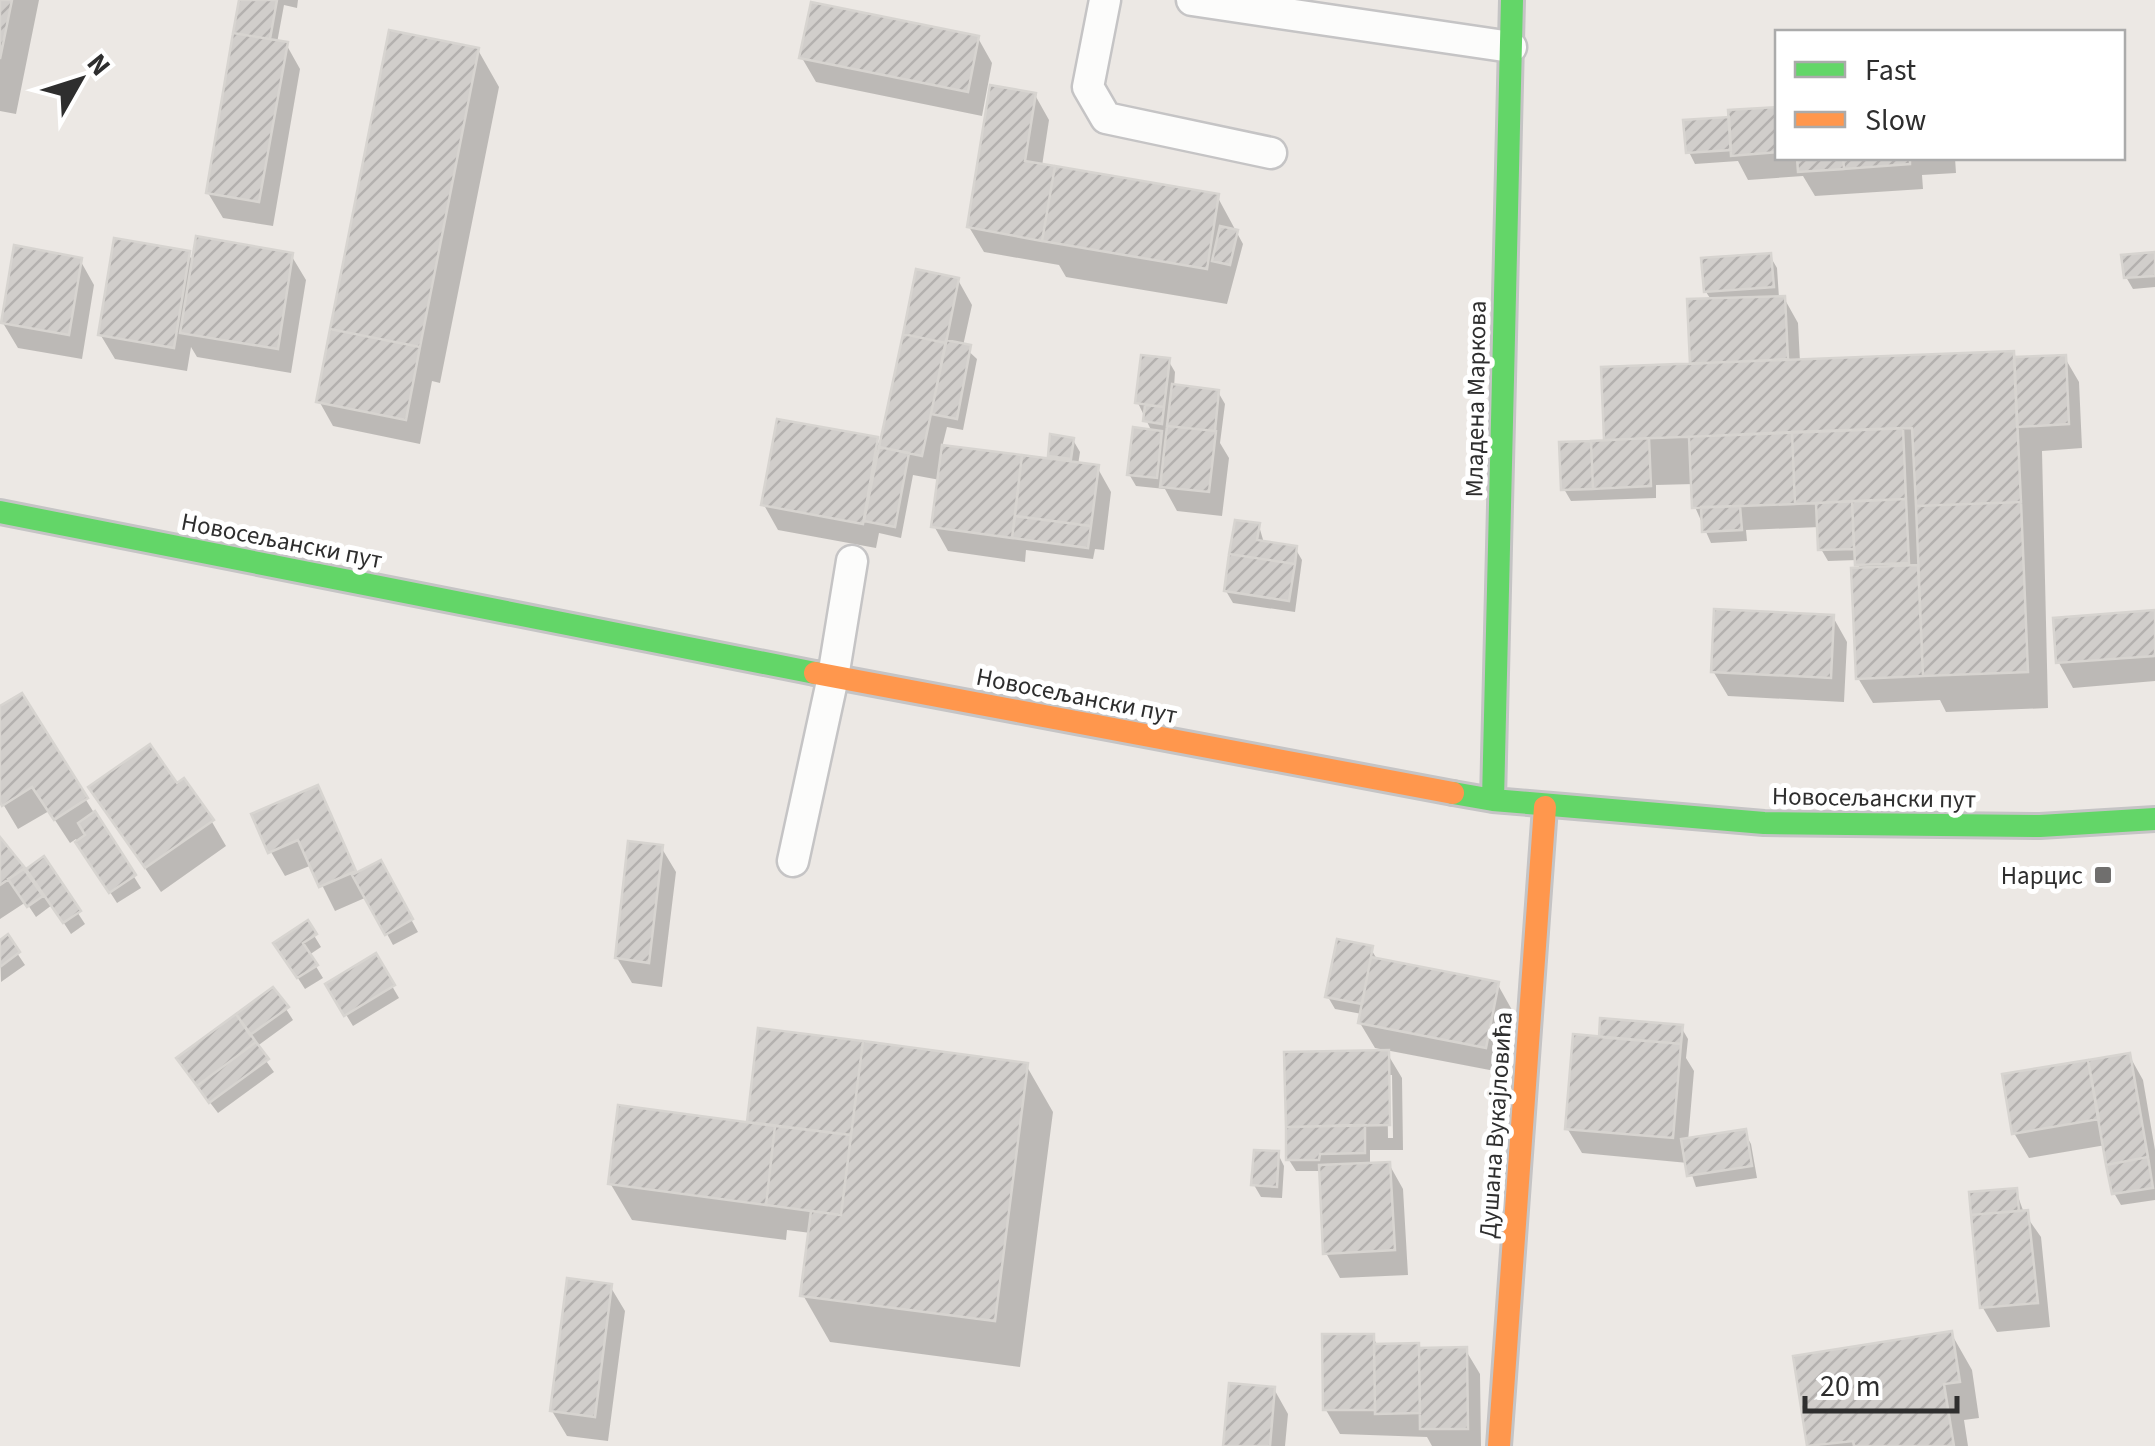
<svg xmlns="http://www.w3.org/2000/svg" width="2155" height="1446" font-family="'Source Sans 3',sans-serif">
  <style>
    .shadow { fill: #0003; fill-rule: evenodd }
    .building { fill: url(#building-hatch); stroke: #d7d4d0; stroke-width: 2.5 }
    .lines { fill: none; stroke-linecap: round; stroke-linejoin: round }
    .lane-casing { stroke: #c5c4c5; stroke-width: 35 }
    .fast-casing { stroke: #c5c4c5; stroke-width: 28 }
    .slow-casing { stroke: #c5c4c5; stroke-width: 28 }
    .lane { stroke: #fcfcfb; stroke-width: 30 }
    .fast { stroke: #63d668; stroke-width: 22 }
    .slow { stroke: #ff974d; stroke-width: 22 }
    .poi-dot { fill: #706f6e; stroke: #fff; stroke-width: 4 }
    .labels { text-anchor: middle; stroke-width: 10; stroke-linejoin: round; paint-order: stroke }
    .street-label { font-size: 25px; fill: #2e2e2e; stroke: #fff }
    .poi-label { font-size: 25px; fill: #2e2e2e; stroke: #fff; text-anchor: end }
  </style>
  <defs>
    <pattern id="building-hatch" width="6" height="6" patternUnits="userSpaceOnUse" patternTransform="scale(2.5)"><rect width="6" height="6" fill="#d1cecb"/><path d="M-1 1l2-2M0 6l6-6M5 7l2-2" fill="none" stroke="#b4b1af"/></pattern>
  </defs>
  <rect width="100%" height="100%" fill="#ece8e4"/>
  <path class="shadow" d="M0,0H39L16,114L0,111Z
    M242,0H298L297,8L284,5L277,43L286,44L300,69L273,226L223,218L208,193Z
    M978,38L992,63L982,116L816,82L802,58Z
    M478,50L499,87L440,383L432,381L420,444L333,426L319,401Z
    M1035,95L1049,120L1042,166L1217,196L1243,244L1227,304L1066,277L1059,265L984,252L969,227Z
    M1778,110V158H1955L1956,173L1922,175L1923,189L1815,196L1803,176L1748,180L1738,161L1695,164L1689,152L1727,120Z
    M188,253L194,264L291,255L306,280L291,373L197,357L191,347L187,371L115,359L100,334Z
    M2155,254V287L2133,289L2126,277Z
    M1770,256L1777,268L1779,298H1784L1798,323L1800,362L2012,353L2016,359L2065,358L2079,382L2082,448L2042,451L2048,708L1946,712L1940,700L1873,703L1858,678L1860,570L1857,560L1828,561L1821,549L1820,527L1746,530L1747,541L1711,543L1695,507L1694,484L1656,485V498L1571,501L1564,489L1610,442L1606,439L1694,366L1712,301L1706,292Z
    M80,260L94,285L82,359L18,348L3,323Z
    M958,280L972,305L963,346L977,359L963,430L947,427L942,447L1054,462L1050,455L1073,440L1080,452L1078,465L1097,467L1111,492L1104,550L1095,549L1093,559L1026,550L1025,562L948,551L934,526L940,480L913,475L901,538L879,533L876,548L778,530L764,505L877,440L881,448Z
    M1168,360L1175,372L1174,387L1218,392L1225,404L1220,443L1229,458L1222,516L1177,511L1165,489L1136,486L1129,474L1152,432L1138,403Z
    M1259,526L1264,543L1295,548L1302,560L1295,612L1233,603L1226,591Z
    M2155,612V681L2073,688L2059,663Z
    M1833,617L1847,642L1844,702L1728,696L1713,671Z
    M21,696L141,888L117,903L76,839L70,843L49,811L18,829L0,799V709Z
    M176,786L212,822L226,846L161,892L91,788Z
    M317,788L358,875L380,863L418,932L393,945L367,897L335,911L312,865L285,876L271,852Z
    M0,841L24,872L43,860L85,924L71,934L52,905L36,917L26,902L0,919Z
    M661,847L676,872L662,987L632,983L617,958Z
    M307,924L321,947L309,955L323,978L305,989L283,955Z
    M7,938L25,965L1,982L0,943Z
    M1371,949L1378,961L1498,985L1512,1010L1500,1072L1375,1048L1360,1023L1362,1014L1335,1009L1328,997Z
    M375,957L399,998L353,1026L328,985Z
    M286,1009L293,1020L256,1047L274,1072L218,1113L186,1071Z
    M1681,1027L1688,1039L1686,1058L1694,1071L1688,1141L1744,1132L1751,1144L1757,1178L1696,1187L1688,1163L1582,1153L1567,1128L1601,1039Z
    M862,1044L866,1050L1026,1065L1053,1112L1020,1367L830,1342L803,1295L811,1233L787,1230L786,1240L632,1220L610,1183L752,1125L749,1121Z
    M1387,1053L1402,1078L1403,1150H1370V1165L1389,1164L1403,1189L1408,1275L1340,1278L1326,1253L1322,1171H1296L1289,1160ZM1387,1075H1392L1393,1138H1388Z
    M2129,1055L2143,1080L2155,1150V1200L2121,1205L2114,1193L2106,1145L2029,1158L2014,1133Z
    M1278,1154L1284,1166L1282,1198L1261,1197L1254,1185Z
    M2016,1191L2024,1213L2041,1237L2050,1327L1997,1332L1983,1308Z
    M610,1286L625,1311L608,1441L567,1436L552,1411Z
    M1951,1333L1972,1370L1979,1418L1964,1420L1968,1446H1810L1796,1358Z
    M1372,1336L1378,1346L1465,1349L1480,1374L1481,1446H1432L1427,1437L1340,1434L1326,1410Z
    M1274,1389L1288,1414L1285,1446H1226Z"/>
  <path class="building" d="M0,0H12L0,59Z
    M239,0H277L270,39L233,33Z
    M811,2L979,36L968,92L799,58Z
    M389,30L479,48L420,347L330,329Z
    M233,33L288,42L259,202L206,193Z
    M990,85L1036,93L1025,161L1055,166L1042,241L967,227Z
    M1778,107V152L1731,156L1728,110Z
    M1729,117L1731,150L1686,153L1683,120Z
    M1797,158H1843L1844,169L1798,172Z
    M1843,158H1910V164L1844,169Z
    M1055,166L1219,194L1207,269L1042,241Z
    M1220,226L1238,230L1230,265L1212,261Z
    M196,236L293,253L278,349L180,333Z
    M114,238L190,251L174,348L98,335Z
    M14,245L82,258L69,335L1,323Z
    M2155,252V276L2124,278L2121,255Z
    M1771,253L1774,287L1704,292L1701,258Z
    M916,269L959,278L946,343L903,334Z
    M1785,296L1788,359L1690,364L1687,299Z
    M330,329L420,347L406,420L316,402Z
    M903,334L946,343L922,456L879,447Z
    M946,340L971,345L957,419L931,414Z
    M2014,351L2021,502L1916,506L1912,428L1604,440L1601,367Z
    M1141,355L1170,358L1164,407L1135,403Z
    M2066,355L2069,424L2017,427L2014,357Z
    M1172,384L1219,390L1215,431L1167,426Z
    M1145,405L1164,407L1162,424L1143,421Z
    M777,419L878,437L863,524L761,505Z
    M1167,426L1216,431L1209,492L1160,487Z
    M1133,427L1162,431L1157,478L1127,475Z
    M1903,428L1906,499L1795,504L1792,432Z
    M1792,432L1795,504L1692,508L1689,437Z
    M1050,434L1074,438L1071,459L1048,456Z
    M1649,438L1651,486L1593,489L1591,441Z
    M1591,441L1593,489L1561,490L1559,442Z
    M942,445L1022,455L1012,538L931,527Z
    M879,447L909,453L895,527L864,521Z
    M1022,455L1099,465L1091,526L1015,516Z
    M1906,499L1909,563L1855,565L1852,501Z
    M1852,501L1854,549L1818,550L1816,503Z
    M2021,502L2028,672L1923,676L1916,506Z
    M1740,506L1742,530L1702,532L1701,507Z
    M1015,516L1091,526L1088,548L1012,538Z
    M1235,520L1260,523L1257,540L1297,546L1295,564L1229,554Z
    M1229,554L1295,564L1289,601L1224,591Z
    M1918,565L1923,676L1856,679L1851,568Z
    M1714,609L1834,615L1831,678L1711,672Z
    M2155,610V656L2056,663L2053,618Z
    M22,693L88,798L54,820L32,787L2,806L0,802V706Z
    M150,744L177,783L184,778L214,820L145,868L88,787Z
    M318,785L356,871L319,887L298,840L268,853L251,814Z
    M95,811L136,875L109,893L75,842L85,835L78,823Z
    M0,837L25,868L0,885Z
    M628,841L663,845L649,963L615,958Z
    M44,856L81,911L63,923L26,869Z
    M381,860L413,919L385,935L352,875Z
    M24,869L43,896L27,907L8,879Z
    M308,920L317,934L303,943L318,965L297,978L273,943Z
    M8,934L20,952L0,967V940Z
    M1337,939L1373,946L1362,1004L1325,997Z
    M376,953L395,985L344,1016L325,984Z
    M1371,957L1499,982L1486,1048L1358,1023Z
    M273,987L289,1007L250,1035L236,1014Z
    M236,1014L256,1042L197,1086L176,1058Z
    M1600,1018L1683,1025L1681,1044L1599,1037Z
    M758,1028L863,1041L851,1135L747,1122Z
    M1573,1034L1681,1044L1673,1138L1565,1129Z
    M863,1041L1028,1063L995,1321L800,1296L811,1211L841,1215Z
    M256,1042L269,1059L209,1103L197,1086Z
    M1389,1050L1390,1125L1286,1127L1284,1052Z
    M2130,1053L2148,1157L2106,1165L2088,1060Z
    M2088,1060L2099,1119L2012,1134L2002,1074Z
    M618,1105L775,1126L766,1205L608,1184Z
    M1365,1125V1153L1320,1154L1319,1160H1286V1127Z
    M775,1126L851,1135L841,1215L766,1205Z
    M1746,1129L1752,1166L1687,1176L1681,1139Z
    M1254,1150L1279,1151L1277,1187L1251,1185Z
    M2148,1157L2153,1188L2112,1194L2106,1165Z
    M1390,1162L1395,1250L1323,1254L1319,1165Z
    M2017,1188L2019,1211L1971,1215L1969,1192Z
    M2028,1210L2038,1303L1980,1308L1971,1215Z
    M567,1278L612,1284L595,1417L550,1411Z
    M1952,1331L1960,1382L1944,1384L1954,1446H1854L1853,1441L1807,1446L1793,1356Z
    M1322,1334H1374L1375,1410H1323Z
    M1419,1343L1420,1413L1375,1414L1374,1344Z
    M1467,1347L1468,1429H1420L1419,1348Z
    M1229,1383L1275,1387L1270,1446H1223Z"/>
  <g class="lines">
    <defs>
      <path id="lane" d="M1105,0L1088,87L1106,118L1271,153
        M1192,0L1511,47
        M793,861L833,677L852,561"/>
      <path id="fast" d="M0,512L815,673
        M1453,793L1493,800L1764,823L2040,826L2155,819
        M1493,800L1512,0"/>
      <path id="slow" d="M815,673L1453,793
        M1499,1446L1545,807"/>
    </defs>
    <use href="#lane" class="lane-casing"/>
    <use href="#fast" class="fast-casing"/>
    <use href="#slow" class="slow-casing"/>
    <use href="#lane" class="lane"/>
    <use href="#fast" class="fast"/>
    <use href="#slow" class="slow"/>
  </g>
  <rect class="poi-dot" x="2093" y="865" width="20" height="20" rx="5"/>
  <g class="labels">
    <g class="street-label">
      <text transform="translate(1475 399) rotate(-89)" y="9">Младена Маркова</text>
      <text transform="translate(282 540) rotate(11)" y="9">Новосељански пут</text>
      <text transform="translate(1077 695) rotate(11)" y="9">Новосељански пут</text>
      <text transform="translate(1874 797) rotate(1)" y="9">Новосељански пут</text>
      <text transform="translate(1495 1125) rotate(-86)" y="9">Душана Вукајловића</text>
    </g>
    <g class="poi-label">
      <text x="2083" y="884">Нарцис</text>
    </g>
  </g>
  <rect x="1775" y="30" width="350" height="130" fill="#ffffff" stroke="#ababab" stroke-width="2.5"/>
  <rect x="1795" y="62" width="50" height="15" fill="#63d668" stroke="#ababab" stroke-width="2.5"/>
  <text x="1865" y="80" font-size="30" fill="#2e2e2e">Fast</text>
  <rect x="1795" y="112" width="50" height="15" fill="#ff974d" stroke="#ababab" stroke-width="2.5"/>
  <text x="1865" y="130" font-size="30" fill="#2e2e2e">Slow</text>
  <g transform="translate(80 80) rotate(51)" stroke="#ffffff" stroke-width="8" paint-order="stroke">
  <path d="M0-8L18 38L0 25L-18 38Z" fill="#2e2e2e"/>
  <text y="-15" font-size="28" font-weight="bold" text-anchor="middle" fill="#2e2e2e">N</text>
  </g>
  <path d="M1805 1396v15h152v-15" fill="none" stroke="#2e2e2e" stroke-width="5"/>
  <text x="1820" y="1396" font-size="30" fill="#2e2e2e" stroke="#ffffff" stroke-width="8" paint-order="stroke">20 m</text>
</svg>
